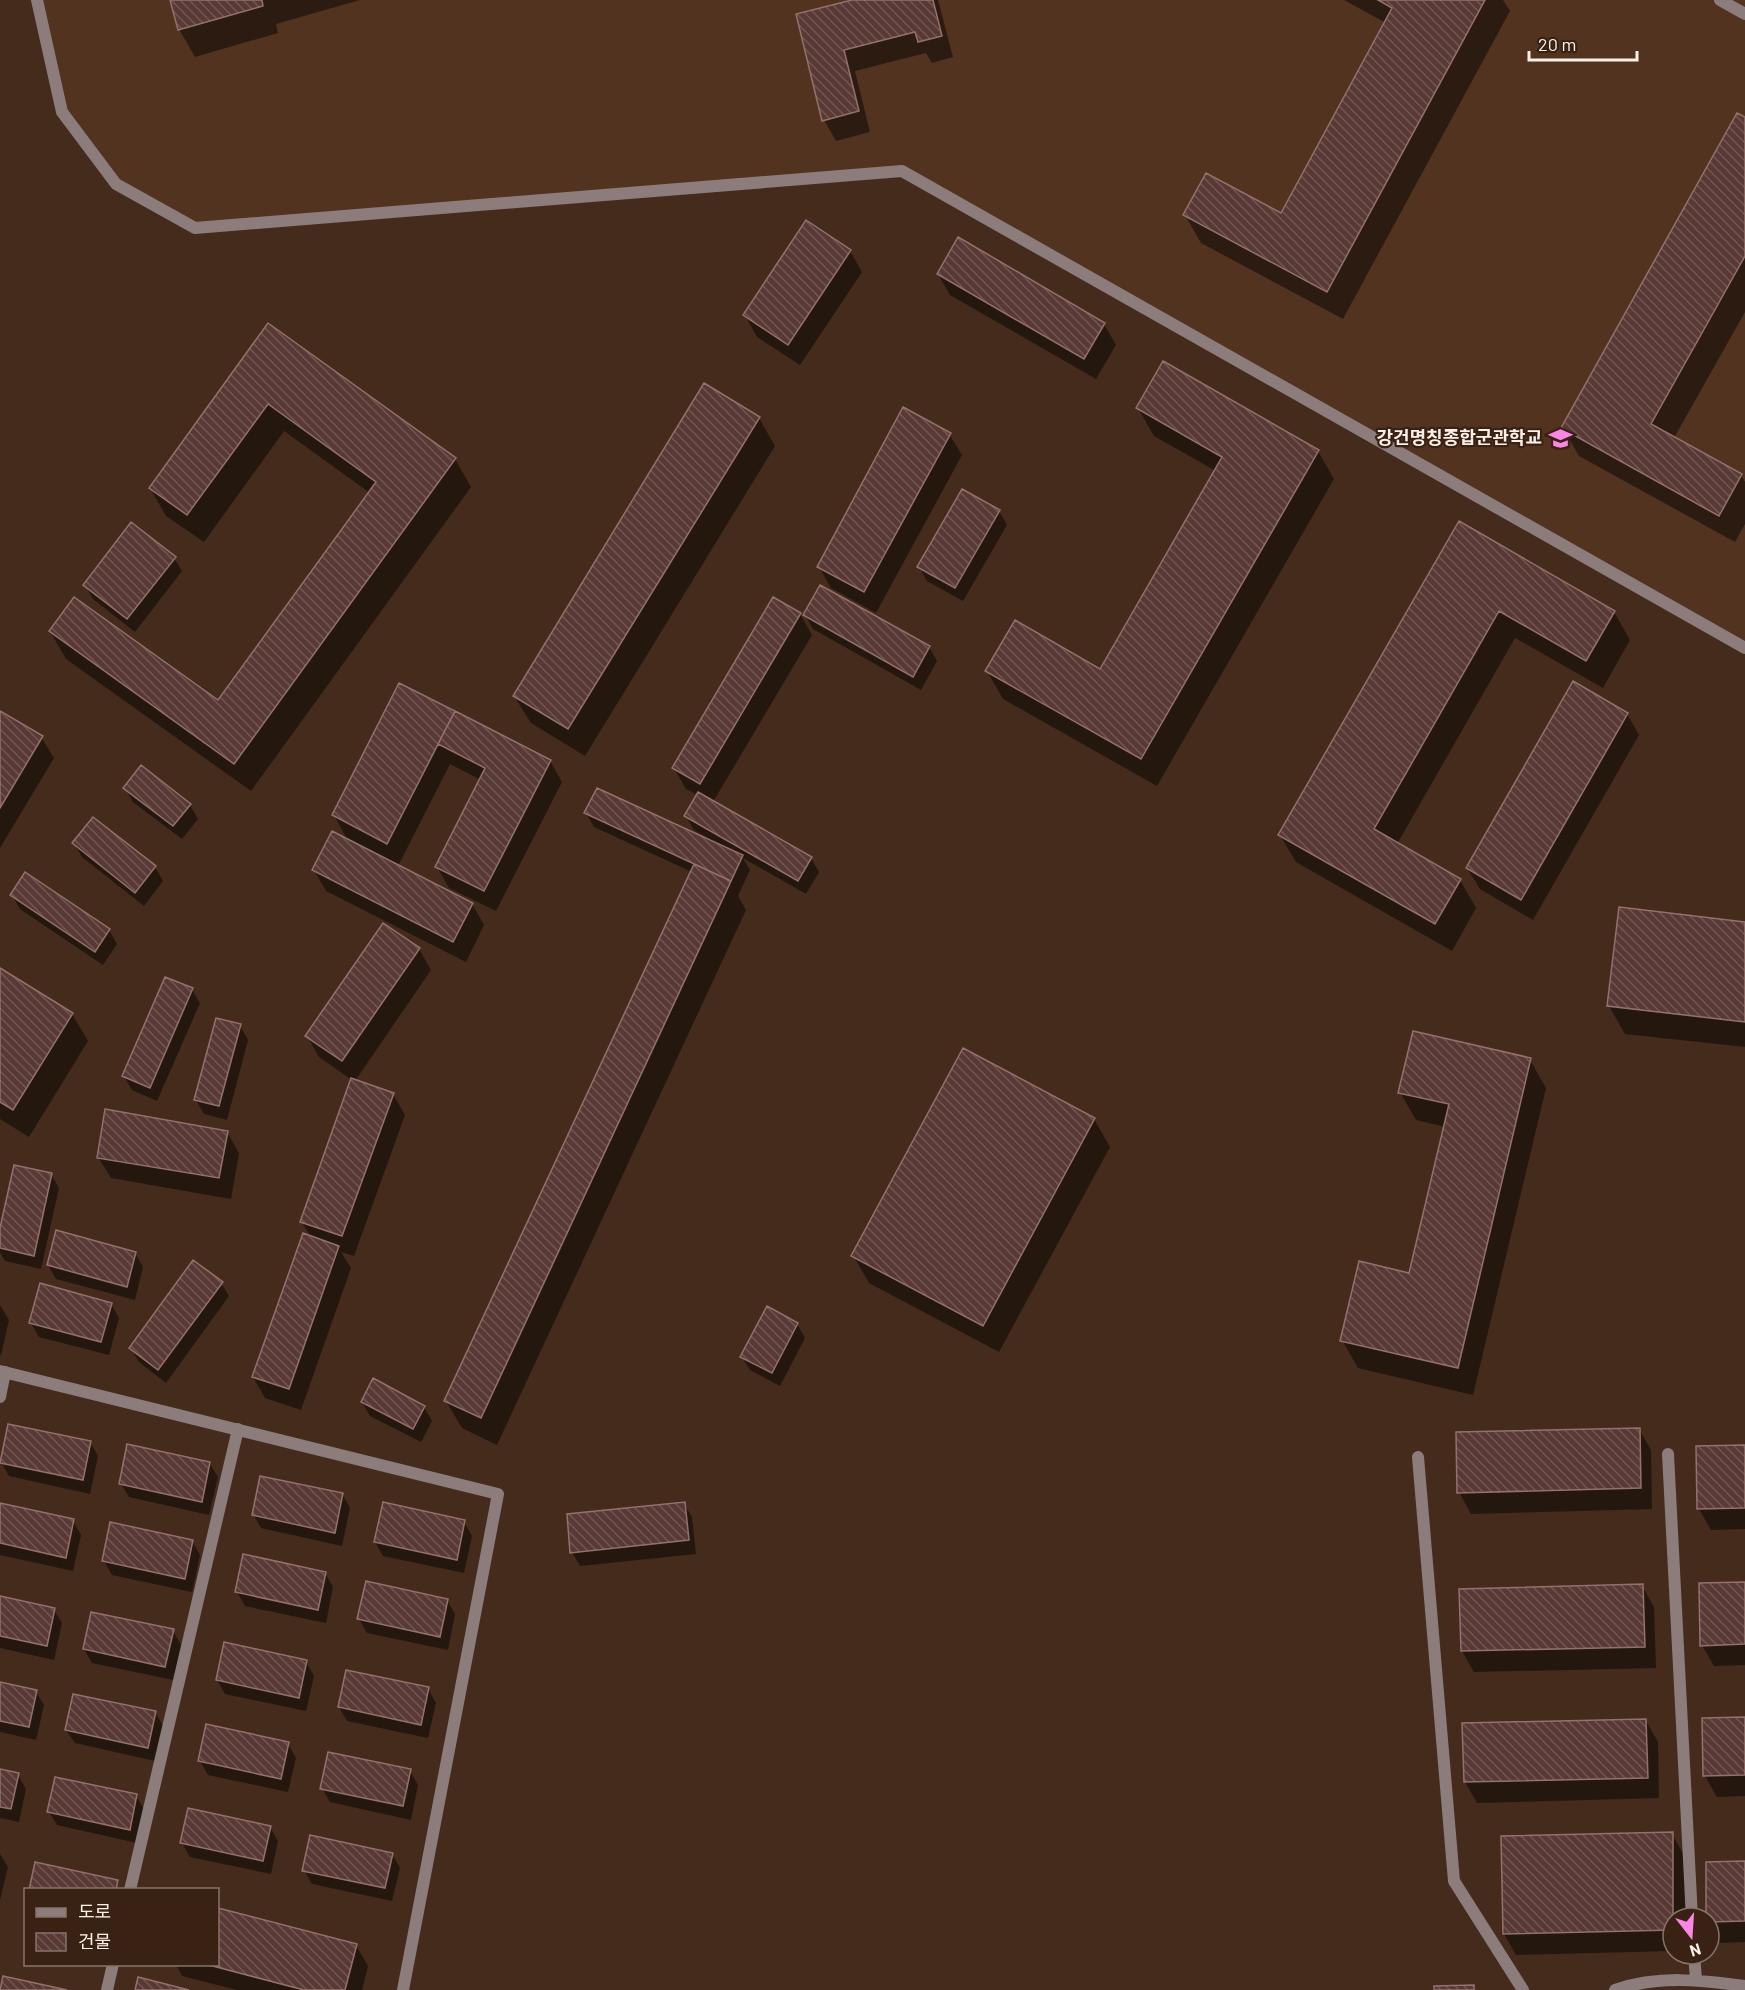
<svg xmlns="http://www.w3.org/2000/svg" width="1745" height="1990" font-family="Barlow,'Noto Sans KR',sans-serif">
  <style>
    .built { fill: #523320 }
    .shadow { fill: #0007 }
    .building { fill: url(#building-back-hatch); stroke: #94716d; stroke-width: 1.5 }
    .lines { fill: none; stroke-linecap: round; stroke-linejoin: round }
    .street { stroke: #8c7c7c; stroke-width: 12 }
    .labels { text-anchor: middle; stroke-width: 4.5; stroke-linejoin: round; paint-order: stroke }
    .poi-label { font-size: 18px; font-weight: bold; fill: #fdf0e8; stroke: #392113; text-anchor: end }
  </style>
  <defs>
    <pattern id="building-back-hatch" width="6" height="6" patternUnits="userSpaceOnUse" patternTransform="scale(1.5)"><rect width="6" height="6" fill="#583935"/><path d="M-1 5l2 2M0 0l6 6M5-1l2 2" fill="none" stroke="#715652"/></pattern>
  </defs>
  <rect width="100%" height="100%" fill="#442b1c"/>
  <path class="built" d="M37,0H1745V648L902,171L195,228L116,184L62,112Z"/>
  <path class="shadow" d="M171,0H360L276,24L278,33L195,57L179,29Z
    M858,0H938L953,57L932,63L926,53L855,71L870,132L836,141L824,120Z
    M1344,0H1503L1510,11L1343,319L1201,243L1185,215H1282L1386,23Z
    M1745,119V312L1674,438L1741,475L1745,482V524L1735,542L1579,456L1563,428Z
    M806,222L850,251L862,272L800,365L757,337L745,315Z
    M938,274L1104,324L1116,345L1096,379L950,295Z
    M268,325L455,459L471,487L251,791L66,659L50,631L218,702L370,493L284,431L204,542L166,516L150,488Z
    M1138,408L1318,451L1334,479L1157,786L1003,699L987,671H1101L1216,471L1154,436Z
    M759,418L775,446L585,756L531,723L514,696Z
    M949,434L962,455L876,613L831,588L819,567Z
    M999,511L1007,525L963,601L927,581L919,567Z
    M1459,523L1614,612L1630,640L1603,688L1515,638L1397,844L1460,880L1476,908L1452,951L1296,862L1280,835Z
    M174,558L182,571L135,632L93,599L85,585Z
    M821,587L929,647L937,661L921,690L813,629L805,615Z
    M800,614L812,635L713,802L811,858L819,872L806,894L743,858L750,870L738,896L746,910L497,1445L462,1428L446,1401L692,872L594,827L586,813L705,839L706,837L694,830L686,816L698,795L686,789L674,768Z
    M400,685L550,761L562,782L496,911L449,888L437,867L481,780L450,764L398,866L472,904L484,925L466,962L326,891L314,870L348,841L334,815Z
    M0,713L41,737L54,758L0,848Z
    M1627,714L1639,735L1533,920L1480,889L1467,868Z
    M125,788L190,805L198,819L182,839L133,802Z
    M93,819L155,867L163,881L144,906L82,857L74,844Z
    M12,895L109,930L117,944L103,965L20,909Z
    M1745,923V1047L1625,1034L1609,1006Z
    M384,925L419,949L431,970L355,1081L393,1094L405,1115L354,1256L341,1252L351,1268L301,1410L265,1398L253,1377L311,1237L301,1221L352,1080L319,1057L307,1036Z
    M0,969L72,1014L88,1041L29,1137L0,1119Z
    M192,990L200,1003L157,1101L132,1090L124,1076Z
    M240,1026L248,1040L227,1120L204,1114L196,1100Z
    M1530,1060L1546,1088L1473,1395L1358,1368L1342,1340L1410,1275L1445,1127L1416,1120L1400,1092Z
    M1094,1119L1110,1147L999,1352L869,1283L853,1255Z
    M227,1132L239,1153L231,1199L111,1178L98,1157Z
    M51,1174L59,1188L41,1269L5,1261L0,1252V1234Z
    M135,1253L143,1267L135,1300L56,1279L48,1265Z
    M221,1283L229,1296L166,1383L139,1362L131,1349Z
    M111,1304L119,1318L109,1355L39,1337L31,1323Z
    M0,1305L9,1320L1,1355H0Z
    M797,1324L805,1338L780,1386L750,1370L742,1357Z
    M362,1402L424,1407L432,1421L421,1442L370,1416Z
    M1639,1429L1651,1450L1652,1509L1471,1514L1459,1492Z
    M90,1442L98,1456L90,1494L9,1476L1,1462Z
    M1745,1447V1529L1711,1530L1699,1509Z
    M209,1463L218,1477L209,1515L129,1497L121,1484Z
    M342,1494L350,1508L342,1546L261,1528L253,1514Z
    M684,1504L692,1517L696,1554L580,1566L572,1552Z
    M0,1505L73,1521L81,1535L73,1571L0,1555Z
    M464,1522L472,1536L464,1573L383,1556L375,1542Z
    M192,1541L200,1555L192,1592L112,1575L104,1561Z
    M325,1573L333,1587L326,1623L245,1606L237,1592Z
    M1745,1583V1665L1714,1666L1702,1645Z
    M1642,1586L1654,1607L1656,1668L1474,1672L1462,1651Z
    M0,1598L54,1610L62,1623L54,1660L0,1648Z
    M447,1600L455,1614L448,1650L367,1633L359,1619Z
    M173,1631L181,1645L173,1680L92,1663L84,1649Z
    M306,1662L314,1676L306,1711L225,1694L217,1680Z
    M0,1684L36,1692L44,1705L36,1740L0,1732Z
    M428,1689L436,1703L428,1738L347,1721L339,1707Z
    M155,1712L163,1726L155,1761L75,1743L66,1730Z
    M1745,1718V1796L1717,1797L1705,1776Z
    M1646,1721L1658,1742L1659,1798L1477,1803L1465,1782L1464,1725Z
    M288,1744L296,1758L288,1792L208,1775L200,1761Z
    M0,1771L18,1775L26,1789L19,1822L0,1818Z
    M410,1771L418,1785L411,1820L330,1802L322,1788Z
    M136,1796L144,1809L137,1843L57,1825L49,1812Z
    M270,1827L278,1841L271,1874L190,1857L182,1843Z
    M1672,1834L1684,1855L1685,1918H1673V1951L1516,1955L1504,1934Z
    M0,1854L8,1867L0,1900Z
    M392,1854L400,1868L392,1901L312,1884L304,1870Z
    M1745,1862V1942L1720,1943L1708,1918Z
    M218,1910L356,1945L368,1966L362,1990H237L182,1976L176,1964H218Z"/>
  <path class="building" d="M170,0H262L263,6L178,30Z
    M852,0H933L942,36L918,42L915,32L844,50L859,111L822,121L796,14Z
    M1378,0H1485L1327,292L1183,215L1206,173L1281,213L1392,8Z
    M1737,113L1745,117V256L1651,424L1742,474L1719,516L1561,428Z
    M806,220L851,250L788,345L743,315Z
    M958,237L1105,323L1084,359L937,274Z
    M268,323L456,458L234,764L49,631L74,597L218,700L376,482L268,404L187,515L149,488Z
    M1163,361L1319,450L1141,759L985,671L1015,620L1100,669L1222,457L1136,408Z
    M704,383L760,417L568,729L513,696Z
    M903,407L951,433L864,592L817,567Z
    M962,489L1000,510L955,588L917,567Z
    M1459,521L1615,611L1586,661L1499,611L1374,829L1461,879L1435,924L1278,835Z
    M131,522L176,557L127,619L83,585Z
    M820,585L930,646L913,677L803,615Z
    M773,597L801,613L700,784L672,768Z
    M1573,681L1628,713L1521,900L1466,868Z
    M399,683L455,711L387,844L332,815Z
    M0,711L43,736L0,808Z
    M455,711L551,760L484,891L435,867L485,768L438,744Z
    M141,765L191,804L173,826L123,788Z
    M597,788L743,855L731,881L584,813Z
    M698,792L812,857L798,881L684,816Z
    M93,817L156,866L135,893L72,843Z
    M332,831L473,903L453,942L312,870Z
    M694,864L731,881L481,1418L444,1401Z
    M25,872L110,929L95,952L10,895Z
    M1619,907L1745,922V1022L1607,1006Z
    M383,923L420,948L342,1061L305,1036Z
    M0,968L73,1013L13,1110L0,1102Z
    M165,977L193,988L150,1088L122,1076Z
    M216,1018L241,1024L219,1106L194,1100Z
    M1413,1031L1531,1058L1458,1368L1340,1341L1359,1261L1409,1273L1449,1104L1398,1093Z
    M963,1048L1095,1118L983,1326L851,1256Z
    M351,1078L394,1093L342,1236L300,1222Z
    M105,1109L228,1131L219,1178L97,1158Z
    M14,1165L52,1173L34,1256L0,1248V1228Z
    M56,1230L136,1252L127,1287L47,1265Z
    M303,1233L339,1246L289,1389L252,1377Z
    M193,1260L223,1282L158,1370L129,1348Z
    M40,1283L112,1303L101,1342L29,1323Z
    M767,1306L798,1323L772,1373L740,1357Z
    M373,1378L425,1406L413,1429L361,1402Z
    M8,1424L91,1441L83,1480L0,1463Z
    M1640,1428L1641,1488L1457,1493L1456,1432Z
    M127,1444L210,1462L202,1502L119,1484Z
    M1745,1445V1508L1697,1509L1696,1446Z
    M260,1476L343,1493L335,1533L252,1515Z
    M383,1502L465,1520L457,1560L374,1542Z
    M685,1502L689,1540L570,1553L567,1514Z
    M0,1503L74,1519L66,1558L0,1543Z
    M110,1522L193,1540L185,1579L102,1561Z
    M243,1554L326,1572L318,1610L235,1592Z
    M366,1581L448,1599L440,1637L357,1619Z
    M1745,1582V1644L1700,1646L1699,1583Z
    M1643,1584L1645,1647L1461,1651L1459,1589Z
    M0,1596L55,1608L47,1646L0,1636Z
    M91,1612L174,1629L165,1667L83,1649Z
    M224,1642L307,1660L299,1698L216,1680Z
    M346,1670L429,1687L421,1725L338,1707Z
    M0,1682L37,1690L29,1727L0,1721Z
    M73,1694L156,1711L148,1748L65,1730Z
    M1745,1717V1775L1703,1776L1702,1718Z
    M1646,1719L1648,1778L1464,1782L1462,1723Z
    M206,1724L289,1742L281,1779L198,1761Z
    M328,1752L411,1769L403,1806L320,1789Z
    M0,1769L19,1773L11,1809L0,1807Z
    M55,1777L137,1794L130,1830L47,1812Z
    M188,1808L271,1826L263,1861L180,1843Z
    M1673,1832V1930L1503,1934L1501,1836Z
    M310,1835L393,1853L385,1888L302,1871Z
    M1745,1861V1921L1709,1922V1918H1706V1862Z
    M35,1862L118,1880L116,1890H29Z
    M218,1908L357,1944L345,1990H304L205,1964H218Z
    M3,1976L67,1990H0Z
    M138,1977L189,1990H135Z
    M1474,1985V1990H1434V1986Z"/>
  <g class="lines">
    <path class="street" d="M37,0L62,112L116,184L195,228L902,171L1745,648
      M1720,0L1745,14
      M0,1371L498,1494L403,1990
      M0,1397L5,1372
      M1668,1454L1692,1918
      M1418,1457L1454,1881L1523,1990
      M130,1890L238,1429
      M1694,1954L1696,1979
      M107,1990L113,1964
      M1615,1990C1658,1975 1701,1980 1745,1986"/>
  </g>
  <defs>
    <symbol id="university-bare" viewBox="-9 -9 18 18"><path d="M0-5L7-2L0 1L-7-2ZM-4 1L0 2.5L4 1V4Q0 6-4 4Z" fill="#fc86e3" stroke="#392113" stroke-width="2.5" paint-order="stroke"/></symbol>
  </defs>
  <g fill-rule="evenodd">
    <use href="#university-bare" x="1544" y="422" width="33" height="33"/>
  </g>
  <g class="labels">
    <g class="poi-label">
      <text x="1542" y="444">강건명칭종합군관학교</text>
    </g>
  </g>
  <rect x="24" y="1888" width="195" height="78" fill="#392113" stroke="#877468" stroke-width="1.5"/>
  <rect x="36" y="1908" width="30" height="9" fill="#8c7c7c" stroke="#877468" stroke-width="1.5"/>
  <text x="78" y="1918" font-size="18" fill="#fdf0e8">도로</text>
  <rect x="36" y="1933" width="30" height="18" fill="url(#building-back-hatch)" stroke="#877468" stroke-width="1.5"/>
  <text x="78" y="1948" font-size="18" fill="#fdf0e8">건물</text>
  <g transform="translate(1691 1936) rotate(163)"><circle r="28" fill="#392113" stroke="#877468" stroke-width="1.5"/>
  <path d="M0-4.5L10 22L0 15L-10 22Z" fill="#fc86e3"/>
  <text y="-9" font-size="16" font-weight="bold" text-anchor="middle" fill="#fdf0e8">N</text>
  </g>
  <path d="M1529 51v9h108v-9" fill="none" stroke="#fdf0e8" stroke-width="3"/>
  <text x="1538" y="51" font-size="18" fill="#fdf0e8" stroke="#392113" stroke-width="4.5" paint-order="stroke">20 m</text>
</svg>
